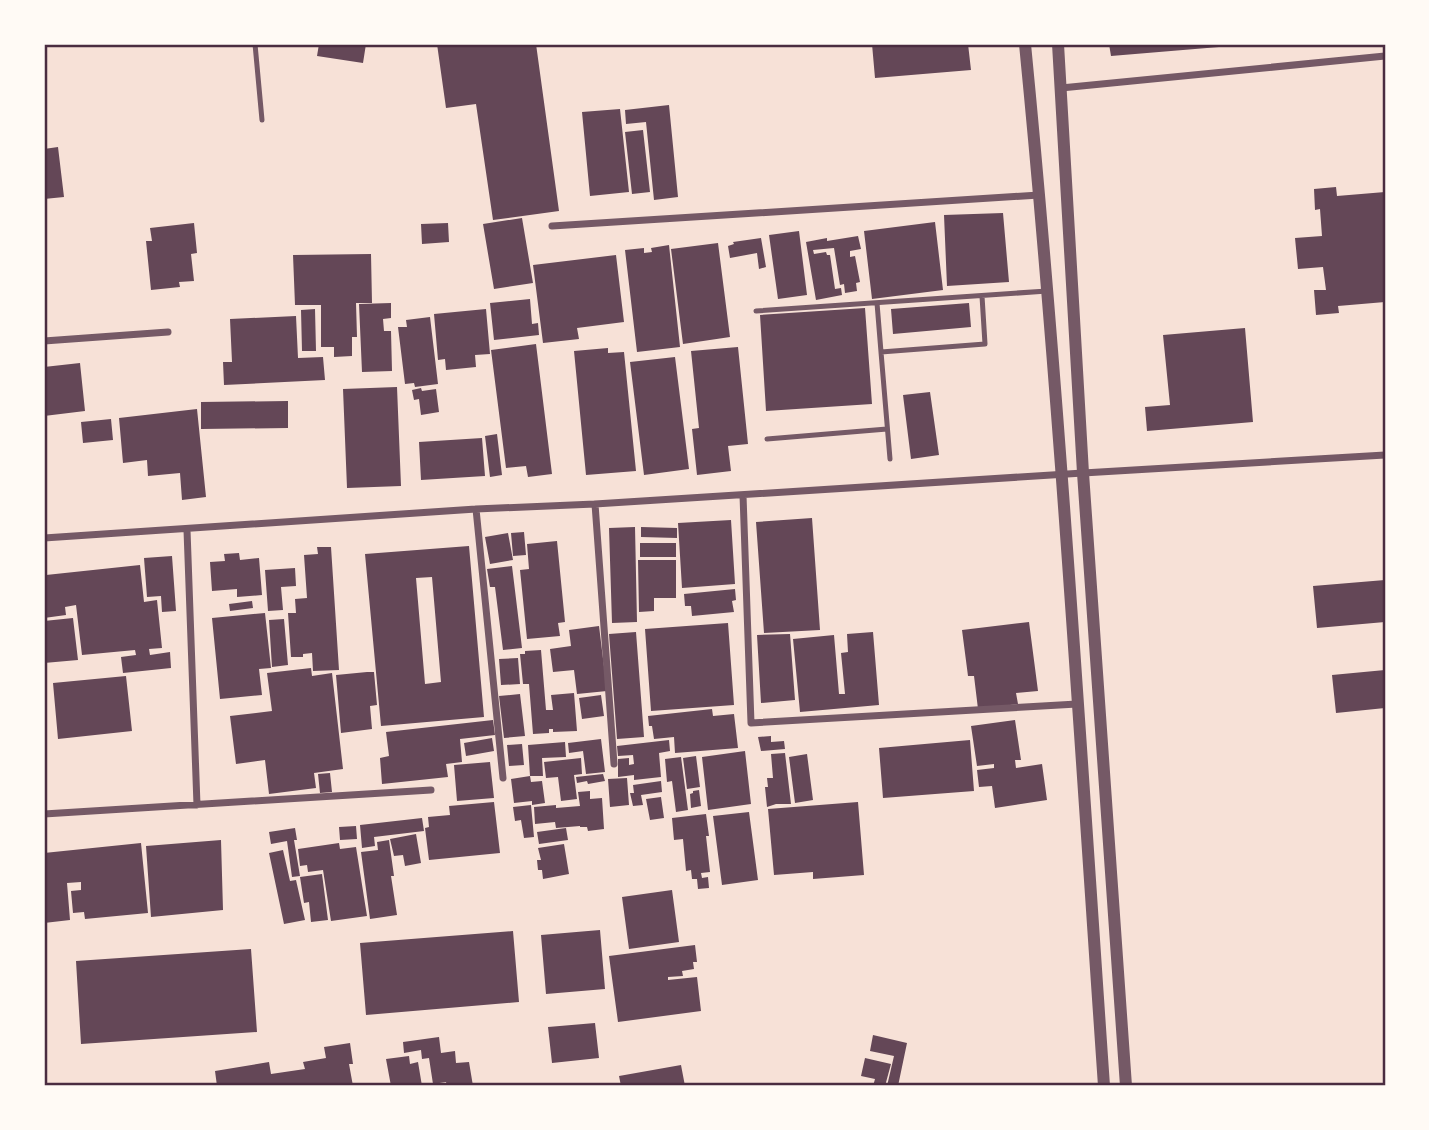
<svg xmlns="http://www.w3.org/2000/svg" width="1429" height="1130" font-family="'Archivo Narrow',sans-serif">
  <style>
    .building { fill: #644757; fill-rule: evenodd }
    .lines { fill: none; stroke-linecap: round; stroke-linejoin: round }
    .service { stroke: #755966; stroke-width: 5 }
    .minor { stroke: #755966; stroke-width: 7 }
    .tertiary { stroke: #755966; stroke-width: 12 }
    .neatline { fill: none; stroke: #4a2c40; stroke-width: 2.5 }
  </style>
  <rect width="100%" height="100%" fill="#f7e1d7"/>
  <path class="building" d="M319,44H366L363,63L317,56Z
    M437,44H536L559,211L493,220L476,104L446,108Z
    M872,44H968L971,70L875,78Z
    M1109,44H1231V46L1111,56Z
    M669,105L678,197L654,200L646,122L626,124L625,110Z
    M620,109L629,192L590,196L582,112Z
    M643,130L650,192L632,194L625,132Z
    M58,147L64,197L44,199V149Z
    M1336,187L1337,196L1385,192V302L1338,306L1339,313L1316,315L1314,290H1326L1323,267L1298,269L1295,238L1322,236L1320,209L1315,210L1314,189Z
    M1003,213L1009,282L947,286L944,215Z
    M522,218L533,283L494,289L483,224Z
    M935,222L943,290L872,299L864,231Z
    M194,223L197,253L191,254L194,281L179,282L180,287L151,290L146,241H152L150,228Z
    M448,223L449,242L422,244L421,224Z
    M799,231L807,295L778,299L769,235Z
    M858,236L861,249L850,251V257L855,256L860,282L856,283L857,291L845,293L844,284L840,285L834,248L813,250L814,254L826,252L827,255H830L835,289L841,288L842,295L816,300L806,242L827,238V241Z
    M761,238L766,267L759,269L757,253L730,258L728,246L734,244L733,242Z
    M718,243L730,337L683,344L671,249Z
    M669,245L680,347L637,352L625,250L644,248V253L652,252L651,248Z
    M371,254L372,303H356L357,337H352V356L334,357V347H321V305H295L293,255Z
    M616,255L624,322L577,328L579,339L543,343L533,265Z
    M530,299L532,324L538,323L539,335L494,340L490,303Z
    M391,303V318L383,319L384,331H391L392,371L362,372L359,304Z
    M969,303L971,327L893,334L891,309Z
    M865,308L872,404L766,411L760,315Z
    M315,309L316,351H302L301,310Z
    M486,309L490,354L475,355L476,367L446,370L445,359L438,360L434,314Z
    M296,316L298,358L323,357L325,380L224,385L223,362H232L230,319Z
    M430,317L438,384L415,387L414,383L405,384L398,327H407L406,320Z
    M1245,328L1253,422L1147,431L1145,407L1170,405L1163,335Z
    M536,344L552,474L528,477L526,466L506,468L491,350Z
    M738,347L748,444L728,446L731,471L697,475L692,429L699,428L691,351Z
    M608,348V353L624,352L636,471L586,475L574,351Z
    M675,357L689,469L644,475L630,362Z
    M80,363L85,411L44,416V367Z
    M397,387L401,486L347,488L343,389Z
    M421,388L422,391L436,389L439,412L421,415L419,399L414,400L412,390Z
    M930,392L939,455L911,459L903,395Z
    M288,401V428L201,429V402Z
    M197,409L206,497L182,500L180,473L148,476L147,460L123,463L119,418Z
    M111,419L113,440L83,443L81,422Z
    M497,434L502,475L490,477L485,436Z
    M482,438L485,476L421,480L419,442Z
    M812,518L820,630L764,633L756,522Z
    M731,520L735,584L682,588L678,523Z
    M635,527L637,622L612,623L609,528Z
    M641,527L677,528V538L641,537Z
    M524,532L526,555L513,556L511,533Z
    M508,533L513,560L490,564L485,537Z
    M557,541L565,622L558,623L560,636L527,639L520,570L529,569L527,544Z
    M640,543H676V557H640Z
    M469,546L484,717L381,726L365,554ZM432,577L441,682L425,684L416,578Z
    M317,547H331L339,670L313,671L312,653L303,654V657H291L288,613H296L295,599L307,598L304,555L318,554Z
    M239,553L240,560L259,558L262,595L237,597V589L212,591L210,562L225,561L224,554Z
    M172,556L176,611L162,612L161,596L147,597L144,558Z
    M638,560H676V598H654V611L639,612Z
    M140,565L144,602L157,600L162,648L149,649L150,655L170,652L171,668L123,673L121,657L136,655L135,650L82,655L76,605L65,607L66,615L44,618V581L47,580L46,575Z
    M512,566L522,648L503,650L495,587H490L487,569Z
    M295,568L296,586L281,587L283,610L268,611L265,570Z
    M1385,580V622L1317,628L1313,586Z
    M735,589L736,600L732,601L734,612L692,616L691,606H685L684,594Z
    M252,601L253,608L230,611L229,604Z
    M265,613L271,668L259,669L262,695L220,699L212,618Z
    M73,618L78,660L44,663V621Z
    M284,619L288,665L272,667L269,620Z
    M1029,622L1038,691L1016,693L1018,704L978,709L974,676H968L962,630Z
    M728,623L734,705L651,711L645,629Z
    M599,626L607,691L577,694L574,670L553,672L550,649L571,646L569,630Z
    M636,632L644,737L617,739L609,634Z
    M873,632L879,705L800,712L793,639L834,635L839,694H845L841,653L848,652L847,634Z
    M790,634L795,700L761,703L757,635Z
    M541,650L546,710H553L551,695L574,693L577,731L553,732V729H549V733L533,734L529,684H523L520,654H525V651Z
    M518,658L520,684L501,685L499,659Z
    M311,668L312,676L332,673L343,769L314,773L316,788L269,794L265,760L236,764L230,716L272,711L267,673Z
    M1385,670V708L1336,713L1332,675Z
    M367,672H374L377,705L370,706L372,729L341,733L336,675Z
    M126,676L132,731L58,739L53,683Z
    M520,694L525,736L504,738L499,696Z
    M601,695L604,716L582,719L579,698Z
    M712,709L713,716L734,714L738,748L675,753L674,737L654,739L652,726H649L648,716Z
    M493,720L495,735L460,739L462,762L446,764L448,777L382,784L380,758L389,756L386,732Z
    M1015,720L1021,760H1015L1016,768L1042,764L1047,800L995,808L992,786L979,787L977,770L994,768V764L977,766L971,726Z
    M771,736V742L784,741L785,749L761,751L758,737Z
    M492,738L494,751L466,756L464,743Z
    M601,739L605,772L586,774L583,751L569,753L568,743Z
    M669,740L670,751L659,753L661,777L634,780V775L618,777V759L629,758V765L634,764L633,755L618,756L617,746Z
    M970,740L974,791L883,798L879,748Z
    M565,742L566,757L542,758L543,776H530L528,745Z
    M522,744L524,765L509,766L507,745Z
    M745,751L751,804L708,810L702,757Z
    M785,753L791,804H776L767,807L765,787H768L767,778H773L771,754Z
    M807,754L813,800L795,803L789,757Z
    M696,756L700,787L687,789L683,758Z
    M681,757L688,810L676,812L672,781L667,782L665,759Z
    M581,758L582,774L574,775L577,799L561,801L558,777L546,778L544,762Z
    M490,762L494,798L457,801L454,765Z
    M330,773L332,792L320,793L318,774Z
    M603,774L605,781L588,784L587,781L577,783L576,777Z
    M530,776L531,782L542,781L545,803L532,805V801L514,803L511,779Z
    M627,778L629,805L610,807L608,779Z
    M661,781L662,792L641,795L643,805L633,806L630,793H634L633,785Z
    M699,790L701,806L691,808L690,794L693,793V791Z
    M590,791V799L602,798L604,829L588,831L587,827H580V826L556,828L555,822L535,824L534,807L556,805V808L580,806L578,792Z
    M661,797L664,818L650,820L646,799Z
    M494,802L500,853L429,860L425,828L429,827L428,817L450,815L449,806Z
    M858,802L864,875L813,879V872L774,875L768,809Z
    M531,805L534,837L524,838L521,820L515,821L513,807Z
    M749,812L758,880L722,885L713,816Z
    M706,814L709,836H706L710,872L701,873L702,878L708,877L709,888L698,889L697,879H692L691,870L686,871L683,839L674,840L672,818Z
    M422,818L424,831L374,837L375,846L362,848L360,825Z
    M356,826L357,839L340,840L339,827Z
    M295,828L297,840H294L300,876L292,877L287,841L271,844L269,832Z
    M566,828L568,840L539,844L537,832Z
    M416,834L421,863L405,866L403,855L394,856L390,839Z
    M221,840L223,910L151,917L146,846Z
    M389,840L394,876H391L397,915L370,919L361,852L378,850L377,842Z
    M141,843L148,913L85,919L84,912L73,913L71,891L81,890V882L67,883L70,920L44,923V884L46,883L44,853Z
    M339,843L340,849L356,847L367,916L331,921L323,870L308,872L307,865L300,866L298,849Z
    M564,844L569,874L543,879L542,870H538L537,860H541L538,848Z
    M283,850L290,881L296,880L305,920L284,924L269,853Z
    M322,874L328,920L311,922L309,902L304,903L300,877Z
    M672,890L679,942L629,949L622,897Z
    M600,930L605,989L546,994L541,935Z
    M513,931L519,1002L366,1015L360,943Z
    M695,945L697,962H693L694,969L682,971L683,976L668,977V980L697,977L701,1011L618,1022L609,956Z
    M251,949L257,1032L81,1044L76,961Z
    M595,1023L599,1058L552,1063L548,1027Z
    M873,1035L907,1043L898,1086H887L894,1056L870,1051Z
    M439,1037L441,1053L455,1051L456,1063L469,1062L473,1086H447L446,1082L433,1084L429,1058L422,1059L421,1050L404,1053L403,1042Z
    M350,1043L353,1064H349L353,1086H217L215,1071L269,1062L271,1074L305,1069L303,1062L326,1058L324,1047Z
    M409,1056L410,1064L418,1062L422,1086H391L386,1059Z
    M865,1058L891,1064L885,1086H873L875,1079L861,1076Z
    M681,1065L685,1086H621L619,1076Z"/>
  <g class="lines">
    <path class="service" d="M255,44L262,120
      M877,303L881,352
      M756,311L1047,291
      M767,439L887,429
      M890,459L881,352L985,344L982,296"/>
    <path class="minor" d="M1061,88L1385,56
      M552,226L1039,195
      M44,341L168,332
      M743,495L751,723L1077,704
      M595,504L614,764
      M476,509L503,778
      M187,530L197,805
      M44,538L476,509L595,504L1083,473L1385,455
      M44,814L431,790"/>
    <path class="tertiary" d="M1025,44C1059,391 1080,739 1104,1086
      M1058,44L1083,473L1126,1086"/>
  </g>
  <rect width="1429" height="1130" fill="none" stroke="#fffaf5" stroke-width="91"/>
  <rect x="46" y="46" width="1338" height="1038" class="neatline"/>
</svg>
